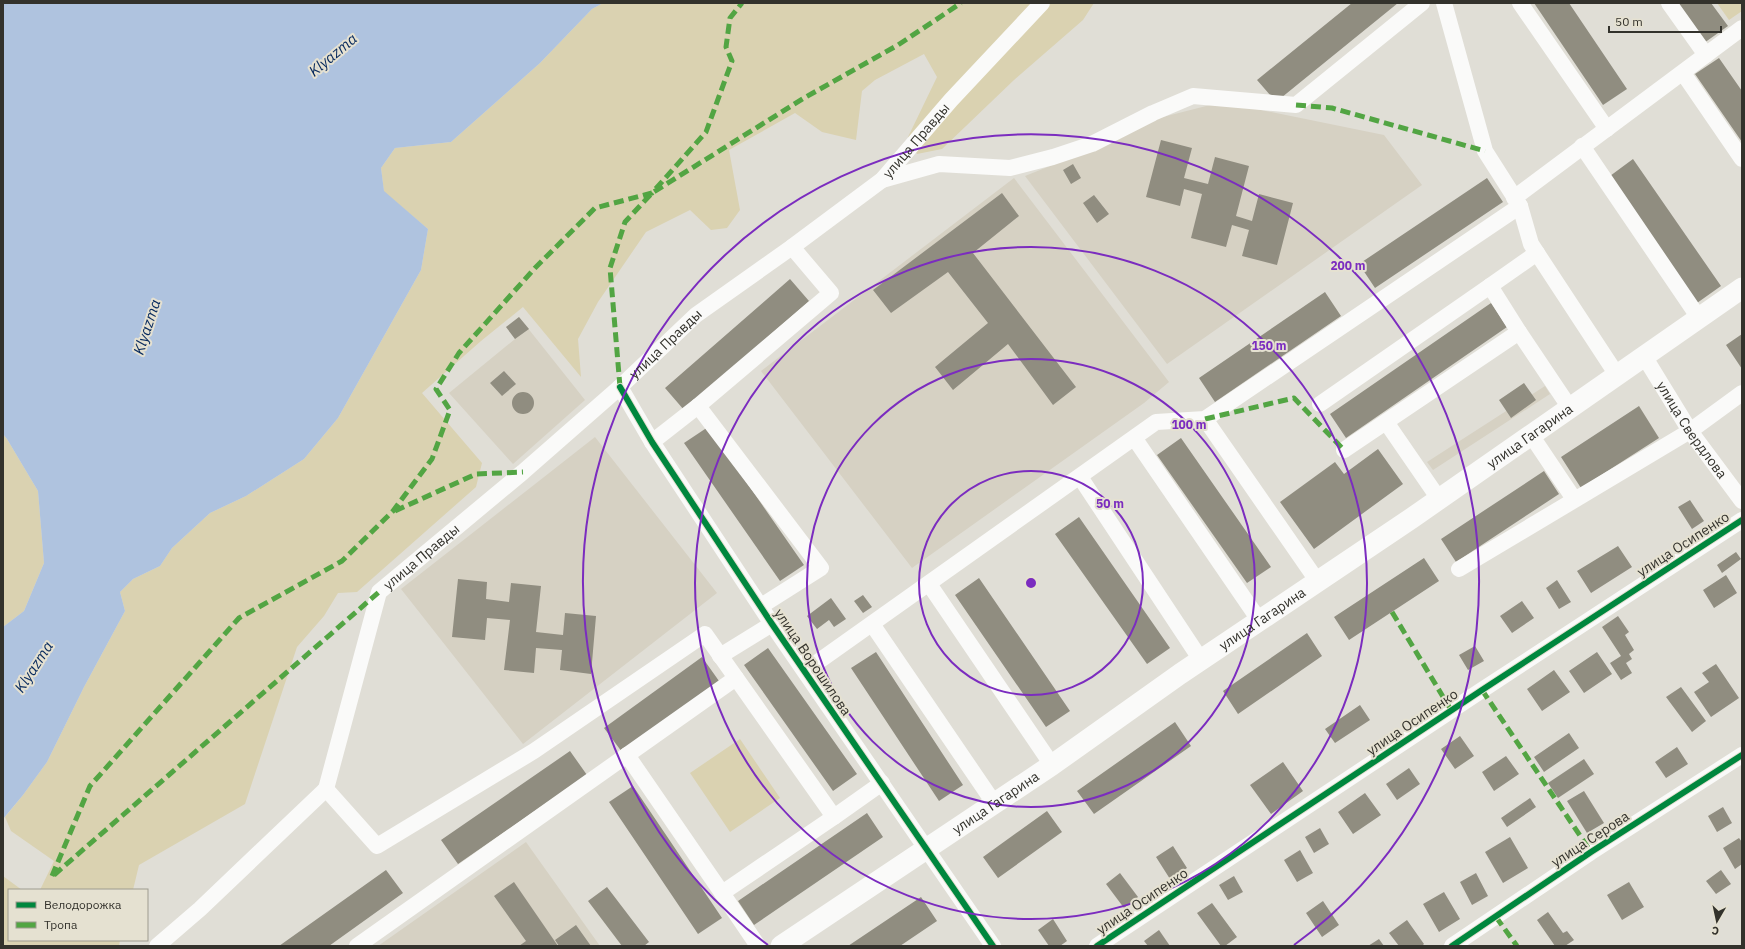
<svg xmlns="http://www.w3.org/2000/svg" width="1745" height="949" font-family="'IBM Plex Sans',sans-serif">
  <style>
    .built { fill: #d6d1c3 }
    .green { fill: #dad2b1 }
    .water { fill: #afc3df }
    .building { fill: #908d80 }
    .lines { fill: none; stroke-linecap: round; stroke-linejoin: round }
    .minor { stroke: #fafaf9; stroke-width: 16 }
    .major { stroke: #fafaf9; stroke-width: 21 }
    .quiet { stroke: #52a543; stroke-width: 5; stroke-dasharray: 10 5; stroke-linecap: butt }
    .cycleway-casing { stroke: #e5e1d1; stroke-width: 8 }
    .cycleway { stroke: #00873e; stroke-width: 6 }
    .ring { fill: none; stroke: #7b2cbf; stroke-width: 2 }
    .labels { text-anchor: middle; stroke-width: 4; stroke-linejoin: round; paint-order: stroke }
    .street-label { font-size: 14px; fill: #33322c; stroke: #e5e1d1 }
    .water-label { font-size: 15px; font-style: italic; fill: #06295d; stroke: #e5e1d1 }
    .centre { fill: #7b2cbf; stroke: #e5e1d1; stroke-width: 2 }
    .ring-label { font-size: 12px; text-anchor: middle; font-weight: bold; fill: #7b2cbf; stroke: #e5e1d1; stroke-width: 4; stroke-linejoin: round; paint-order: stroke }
  </style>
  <rect width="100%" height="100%" fill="#e0ded6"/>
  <path class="built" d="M1222,102L1384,135L1422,185L1167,364L1025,176L1095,148L1159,118Z
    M1014,178L1169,382L1144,403L912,568L761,371Z
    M519,317L585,400L513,464L449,393L515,339L506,327Z
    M1545,386L1550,394L1433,470L1427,462Z
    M595,437L717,593L523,744L401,589Z
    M526,842L600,946H378Z"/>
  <path class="green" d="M603,3H1094L1083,20L1014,80L942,149L917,154L908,137L937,77L924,54L875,80L862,91L856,140L822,132L795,113L729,150L740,210L727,228L711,230L690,210L646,232L598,302L578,339L581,377L523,307L481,341L422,393L482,463L476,487L357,592L338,593L324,616L297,647L245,804L139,865L133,890H40L54,861L11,831L5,817L23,795L47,762L84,687L125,611L120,592L133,579L160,566L172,548L210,513L246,496L304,459L338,418L421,270L428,229L384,192L381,168L395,148L451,142L540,63L592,9Z
    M1717,3H1742V11L1729,20Z
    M3,434L7,439L38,491L44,563L24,611L3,627Z
    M740,739L780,798L730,832L690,773Z
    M3,876L22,890H9V940H120L119,946H3Z"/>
  <path class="water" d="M3,3H603L592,9L540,63L451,142L395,148L381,168L384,191L428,229L421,270L338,418L304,459L246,496L210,513L172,548L160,566L133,579L120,592L125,611L84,687L47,762L23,795L3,819V627L24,611L44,563L38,491L7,439L3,434Z"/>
  <path class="building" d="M1352,3H1398L1276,102L1257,80Z
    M1534,3H1569L1627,89L1603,105Z
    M1676,3H1711L1728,26L1704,43Z
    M1719,58L1742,91V142L1695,74Z
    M1161,140L1192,148L1184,178L1208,184L1215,157L1249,166L1236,216L1252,221L1259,194L1293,203L1277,265L1242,256L1249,230L1232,225L1226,247L1191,238L1202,194L1184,189L1180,206L1146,197Z
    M1633,159L1721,286L1697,303L1610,176Z
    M1073,164L1081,178L1071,184L1063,170Z
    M1487,178L1503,202L1375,288L1359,264Z
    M1002,193L1019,216L973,253L1076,387L1053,405L1008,344L953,390L935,367L988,323L948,272L891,313L873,290Z
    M1094,195L1109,214L1097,223L1083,203Z
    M790,279L809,301L684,410L665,388Z
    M1325,292L1341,316L1215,402L1199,378Z
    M1491,303L1507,327L1346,438L1330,414Z
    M519,317L529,329L515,339L506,327Z
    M1742,334V369L1726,345Z
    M504,371L516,384L502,396L490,383Z
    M1524,383L1536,400L1511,418L1499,400Z
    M512 403a11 11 0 1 1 22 0a11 11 0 1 1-22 0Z
    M1639,406L1659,438L1581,488L1561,457Z
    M708,427L804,565L780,581L684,443Z
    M1181,438L1271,567L1247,583L1157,455Z
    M1378,449L1403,484L1314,549L1280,502L1335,462L1344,474Z
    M1544,471L1559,494L1456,562L1441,539Z
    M1690,500L1704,521L1692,529L1678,507Z
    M1079,517L1170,648L1147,664L1055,534Z
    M1618,546L1632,567L1591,593L1577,571Z
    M1736,552L1741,559L1722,573L1717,565Z
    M1424,558L1439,581L1349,640L1334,617Z
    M1726,575L1737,593L1714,608L1703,590Z
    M979,578L1070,711L1046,727L955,595Z
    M458,579L487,582L486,599L509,602L511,583L541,586L536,632L563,635L565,613L596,616L591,674L560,670L562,650L536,648L534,673L504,670L510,620L487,618L485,640L452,637Z
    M1557,580L1571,602L1559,609L1546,588Z
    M863,595L872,607L863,613L854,601Z
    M831,598L846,619L834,627L829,620L817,629L807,616Z
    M1522,601L1534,618L1512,633L1500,616Z
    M1618,616L1629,632L1625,635L1634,650L1629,654L1632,659L1626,663L1632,673L1621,680L1610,663L1621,656L1602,627Z
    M1307,633L1322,656L1238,714L1223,691Z
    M1475,646L1484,661L1468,670L1459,655Z
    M768,648L857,774L833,791L744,665Z
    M876,652L963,785L939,801L851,668Z
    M1597,652L1612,674L1584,693L1569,671Z
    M702,657L719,681L622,752L604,728Z
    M1716,664L1739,698L1711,717L1694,692L1709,682L1702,673Z
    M1554,670L1570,692L1542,711L1527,689Z
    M1681,687L1706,721L1692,732L1666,697Z
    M1360,705L1370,720L1335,743L1325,729Z
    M1175,722L1191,746L1094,814L1077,791Z
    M1569,733L1579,748L1544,772L1534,757Z
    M1460,736L1474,756L1455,769L1441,749Z
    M1677,747L1688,764L1666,778L1655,762Z
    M570,751L587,775L458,864L441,840Z
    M1506,756L1519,774L1494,791L1482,772Z
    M1584,759L1594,774L1558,798L1548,783Z
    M1283,762L1303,791L1271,814L1250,785Z
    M1409,768L1420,784L1397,800L1386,784Z
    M633,786L722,918L698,934L609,802Z
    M1584,791L1604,823L1587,833L1567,801Z
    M1365,793L1381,815L1353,834L1338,812Z
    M1530,798L1536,807L1507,827L1501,818Z
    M1723,807L1732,823L1717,832L1708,816Z
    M1047,811L1062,832L998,878L983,857Z
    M867,813L883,837L754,925L738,901Z
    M1320,828L1329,844L1314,853L1305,837Z
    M1510,837L1528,868L1503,883L1485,852Z
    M1739,838L1742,842V864L1735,869L1723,848Z
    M1173,846L1187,868L1170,879L1156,857Z
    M1300,850L1313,873L1297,882L1284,860Z
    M386,870L403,893L329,946H279Z
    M1721,870L1731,884L1716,894L1706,881Z
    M1120,873L1138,897L1124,908L1106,884Z
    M1476,873L1488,896L1472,905L1460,882Z
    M1234,876L1243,892L1228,900L1219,885Z
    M514,882L558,946H519L526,941L494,896Z
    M1629,882L1644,907L1622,920L1607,895Z
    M607,887L649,942L644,946H622L588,901Z
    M1444,892L1460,919L1439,932L1423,904Z
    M921,897L937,921L900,946H848Z
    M1323,901L1339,925L1322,937L1306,913Z
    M1212,903L1237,937L1225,946H1221L1197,913Z
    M1548,912L1563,933L1567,931L1574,940L1565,946H1555L1537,920Z
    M1053,919L1067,941L1060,946H1049L1038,930Z
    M1407,920L1424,944L1422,946H1399L1389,933Z
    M576,925L591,946H559L555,940Z
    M1159,930L1170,946H1148L1144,941Z
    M1379,939L1384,946H1368Z"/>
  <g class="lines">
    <g class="minor">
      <path d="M1444,3L1485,151L1520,206L1531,244L1617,375"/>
      <path d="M1520,3L1607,129"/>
      <path d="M1669,3L1706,55"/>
      <path d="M1683,73L1742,159"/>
      <path d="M1582,146L1699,318"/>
      <path d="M882,180L939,164L1010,168L1053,157L1092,144L1153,113L1193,96L1296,105L1422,3"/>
      <path d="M1514,198L1742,28"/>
      <path d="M1490,286L1537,253"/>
      <path id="s1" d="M1644,356L1690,431L1742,501"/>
      <path d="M620,387L652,442L772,624L993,946"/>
      <path d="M1320,404L1490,286L1519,332"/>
      <path d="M698,406L821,568L761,606"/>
      <path d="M1205,419L1318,582"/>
      <path d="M1386,422L1439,499"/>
      <path d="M1531,435L1574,499"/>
      <path d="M1135,439L1259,620"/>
      <path d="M652,442L698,406L831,293L792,247"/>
      <path d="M1344,450L1519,332L1570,408"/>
      <path d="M1080,477L1201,660"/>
      <path d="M1459,569L1690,431L1742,393"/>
      <path d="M929,584L1052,765"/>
      <path d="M872,624L994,803"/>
      <path d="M720,656L772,624"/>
      <path d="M805,671L1156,422L1205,419L1520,206"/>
      <path d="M627,755L722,893"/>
      <path id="s2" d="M326,789L379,592L523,472L620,387L696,315L792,247L882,180L951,100L1042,3"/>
      <path d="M157,946L200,909L326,789L377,846L534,751L705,634L834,817L882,783"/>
      <path d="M357,946L736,678"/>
      <path d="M758,946L722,893L834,817"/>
      <path d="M1097,946L1482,690L1742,520"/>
      <path d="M1452,946L1591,852L1742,755"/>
    </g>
    <path class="major" id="s3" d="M781,946L1052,765L1180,674L1412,518L1742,288"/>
    <path class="quiet" d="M1296,105L1332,108L1485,151
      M620,387L610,268L625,222L652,193L804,98L898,45L961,3
      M1205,419L1294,398L1344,450
      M395,511L476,474L523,472
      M1392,612L1451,710
      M1482,690L1591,852
      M54,875L379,592
      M52,876L90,786L239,618L342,561L393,511L432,459L450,410L436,389L459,353L535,268L595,208L652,193L706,132L732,61L726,47L730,18L742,3
      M1496,917L1517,946"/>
    <defs>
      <path id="cycleway" d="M620,387L652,442L772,624L993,946
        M1097,946L1482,690L1742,520
        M1452,946L1591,852L1742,755"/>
    </defs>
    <use href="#cycleway" class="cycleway-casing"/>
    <use href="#cycleway" class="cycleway"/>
  </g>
  <g class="ring">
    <circle cx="1031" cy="583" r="112"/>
    <circle cx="1031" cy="583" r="224"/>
    <circle cx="1031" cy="583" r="336"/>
    <path d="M768 945A448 448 0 1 1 1294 945"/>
  </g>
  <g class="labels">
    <g class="street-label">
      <text dy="5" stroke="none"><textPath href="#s2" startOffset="907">улица Правды</textPath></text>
      <text dy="5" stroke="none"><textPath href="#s2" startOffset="583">улица Правды</textPath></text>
      <text dy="5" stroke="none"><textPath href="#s1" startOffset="88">улица Свердлова</textPath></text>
      <text dy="5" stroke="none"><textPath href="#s3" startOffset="906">улица Гагарина</textPath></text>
      <text transform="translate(1683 544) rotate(-33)" y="5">улица Осипенко</text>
      <text dy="5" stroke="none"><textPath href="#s2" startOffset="259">улица Правды</textPath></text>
      <text dy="5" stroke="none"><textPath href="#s3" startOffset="582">улица Гагарина</textPath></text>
      <text transform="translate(813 662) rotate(56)" y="5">улица Ворошилова</text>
      <text transform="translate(1412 722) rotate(-34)" y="5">улица Осипенко</text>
      <text dy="5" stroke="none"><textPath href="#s3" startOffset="258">улица Гагарина</textPath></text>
      <text transform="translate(1590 839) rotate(-33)" y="5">улица Серова</text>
      <text transform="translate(1142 901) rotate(-34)" y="5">улица Осипенко</text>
    </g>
    <g class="water-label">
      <text transform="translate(333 55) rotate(-40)" y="5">Klyazma</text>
      <text transform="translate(147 327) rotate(-72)" y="5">Klyazma</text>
      <text transform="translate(34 667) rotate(-57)" y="5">Klyazma</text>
    </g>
  </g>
  <circle cx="1031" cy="583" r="6" class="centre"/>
  <g class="ring-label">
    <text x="1348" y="270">200 m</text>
    <text x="1269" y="350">150 m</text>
    <text x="1189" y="429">100 m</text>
    <text x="1110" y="508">50 m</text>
  </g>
  <rect width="1745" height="949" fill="none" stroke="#33322c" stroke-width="8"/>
  <rect x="8" y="889" width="140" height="52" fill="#e5e1d1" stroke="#9e9b8f"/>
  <rect x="16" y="902" width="20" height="6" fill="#00873e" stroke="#9e9b8f"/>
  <text x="44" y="909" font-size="12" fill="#33322c">Велодорожка</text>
  <rect x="16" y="922" width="20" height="6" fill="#52a543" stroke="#9e9b8f"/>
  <text x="44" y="929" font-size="12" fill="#33322c">Тропа</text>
  <g transform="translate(1717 921) rotate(189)" stroke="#e5e1d1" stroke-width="3" paint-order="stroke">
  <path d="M0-3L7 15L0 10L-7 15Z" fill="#33322c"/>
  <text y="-6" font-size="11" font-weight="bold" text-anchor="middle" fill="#33322c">С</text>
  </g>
  <path d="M1609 26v6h112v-6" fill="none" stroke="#33322c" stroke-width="2"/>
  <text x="1615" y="26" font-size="12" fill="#33322c" stroke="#e5e1d1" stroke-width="3" paint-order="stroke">50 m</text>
</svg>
